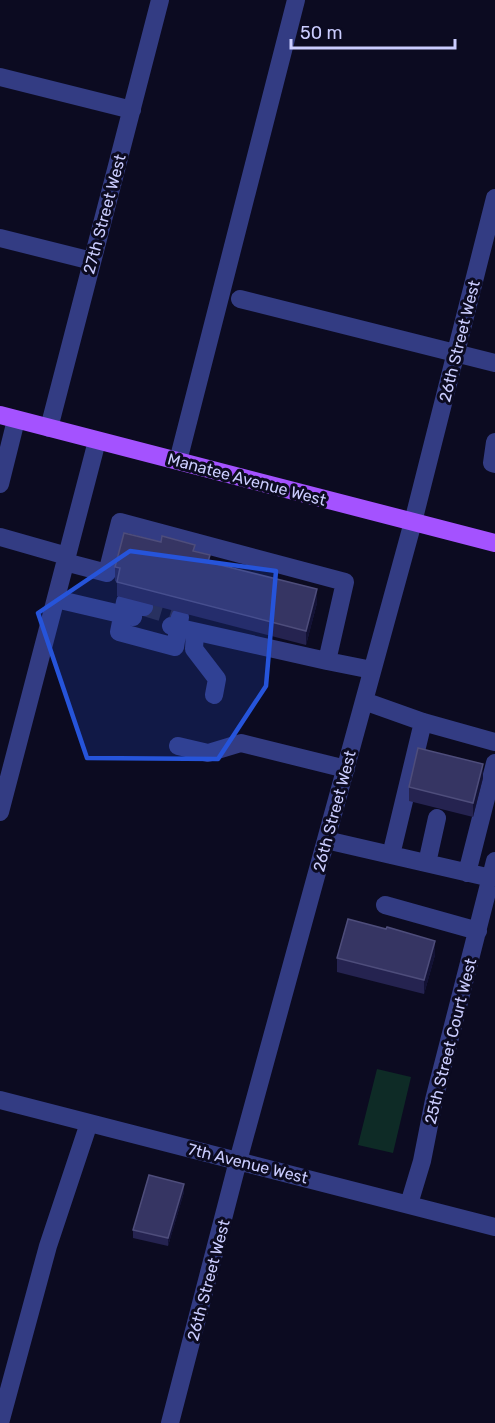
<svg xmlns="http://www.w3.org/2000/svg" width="495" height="1423" font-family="Rubik,sans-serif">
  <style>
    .green { fill: #0e2b26 }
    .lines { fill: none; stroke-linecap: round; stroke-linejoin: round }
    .minor-tunnel { stroke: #292842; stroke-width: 18; stroke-dasharray: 18 9; stroke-linecap: butt }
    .minor { stroke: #333c83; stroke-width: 18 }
    .major { stroke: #a452ff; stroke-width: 18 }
    .wall { fill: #252350 }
    .shaded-wall { fill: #131235 }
    .building { fill: #363563; stroke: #4e4d7b; stroke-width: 1.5 }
    .marked { fill: #2654da; fill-opacity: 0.2; stroke: #2654da; stroke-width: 4.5; stroke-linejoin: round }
    .labels { text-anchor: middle; stroke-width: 6; stroke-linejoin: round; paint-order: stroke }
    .street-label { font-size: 16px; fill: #cbcdff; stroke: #0c0b21 }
  </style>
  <rect width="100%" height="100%" fill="#0c0b21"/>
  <path class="green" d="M377,1069L411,1077L393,1153L358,1145Z"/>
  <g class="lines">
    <path class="minor-tunnel" d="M144,607L174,616"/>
    <path class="minor" d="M0,77L132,110
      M0,238L92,261
      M240,299L495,363
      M49,428L160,0
      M495,442L492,463L495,464
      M178,461L296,0
      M0,484L16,420
      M0,537L67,556
      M65,562L107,573L120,522L345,582L327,661L372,670
      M56,599L133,617
      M144,607L125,602L119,632L175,647L180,617
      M171,626L327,661
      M195,632L194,649L217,679L214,695
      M364,701L423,722L495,742
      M178,746L208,753L241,743L346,769
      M0,812L97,441
      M326,840L491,878
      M391,855L423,722
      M427,863L437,818
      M467,873L495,763
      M385,905L478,931
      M0,1100L495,1227
      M409,1204L422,1161L434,1100L495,861
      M0,1423L48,1246L89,1123
      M170,1423L238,1161L413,522L495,198"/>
    <path class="major" d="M0,415L495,543"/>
  </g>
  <path class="wall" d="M161,542L195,551L210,562L317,603L306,645L117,596V582L115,581V567Z
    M483,778L473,817L409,801V787Z
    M435,955L424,994L337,972V958Z
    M184,1192L168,1246L133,1238V1230Z"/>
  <path class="shaded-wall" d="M317,589V603L306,645V631Z
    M483,764V778L473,817V803Z
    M435,941V955L424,994V980Z
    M184,1184V1192L168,1246V1238Z"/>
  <path class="building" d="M124,533L161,542L162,536L195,545L193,551L210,555L208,562L317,589L306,631L117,582L120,568L115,567Z
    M418,748L483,764L473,803L409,787Z
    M348,919L386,929L387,927L435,941L424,980L337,958Z
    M149,1175L184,1184L168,1238L133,1230Z"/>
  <path class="marked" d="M130,551L276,571L266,686L218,759L87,758L38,613Z"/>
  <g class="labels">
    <g class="street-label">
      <text transform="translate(104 214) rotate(-75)" y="6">27th Street West</text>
      <text transform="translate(459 341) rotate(-76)" y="6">26th Street West</text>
      <text transform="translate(247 479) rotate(15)" y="6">Manatee Avenue West</text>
      <text transform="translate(334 811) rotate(-75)" y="6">26th Street West</text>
      <text transform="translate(450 1041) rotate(-76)" y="6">25th Street Court West</text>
      <text transform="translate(248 1163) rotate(14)" y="6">7th Avenue West</text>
      <text transform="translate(208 1280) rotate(-75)" y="6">26th Street West</text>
    </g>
  </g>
  <path d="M291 39v9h164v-9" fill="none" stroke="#cbcdff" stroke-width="3"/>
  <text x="300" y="39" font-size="18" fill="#cbcdff" stroke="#0c0b21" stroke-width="4.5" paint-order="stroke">50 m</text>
</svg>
